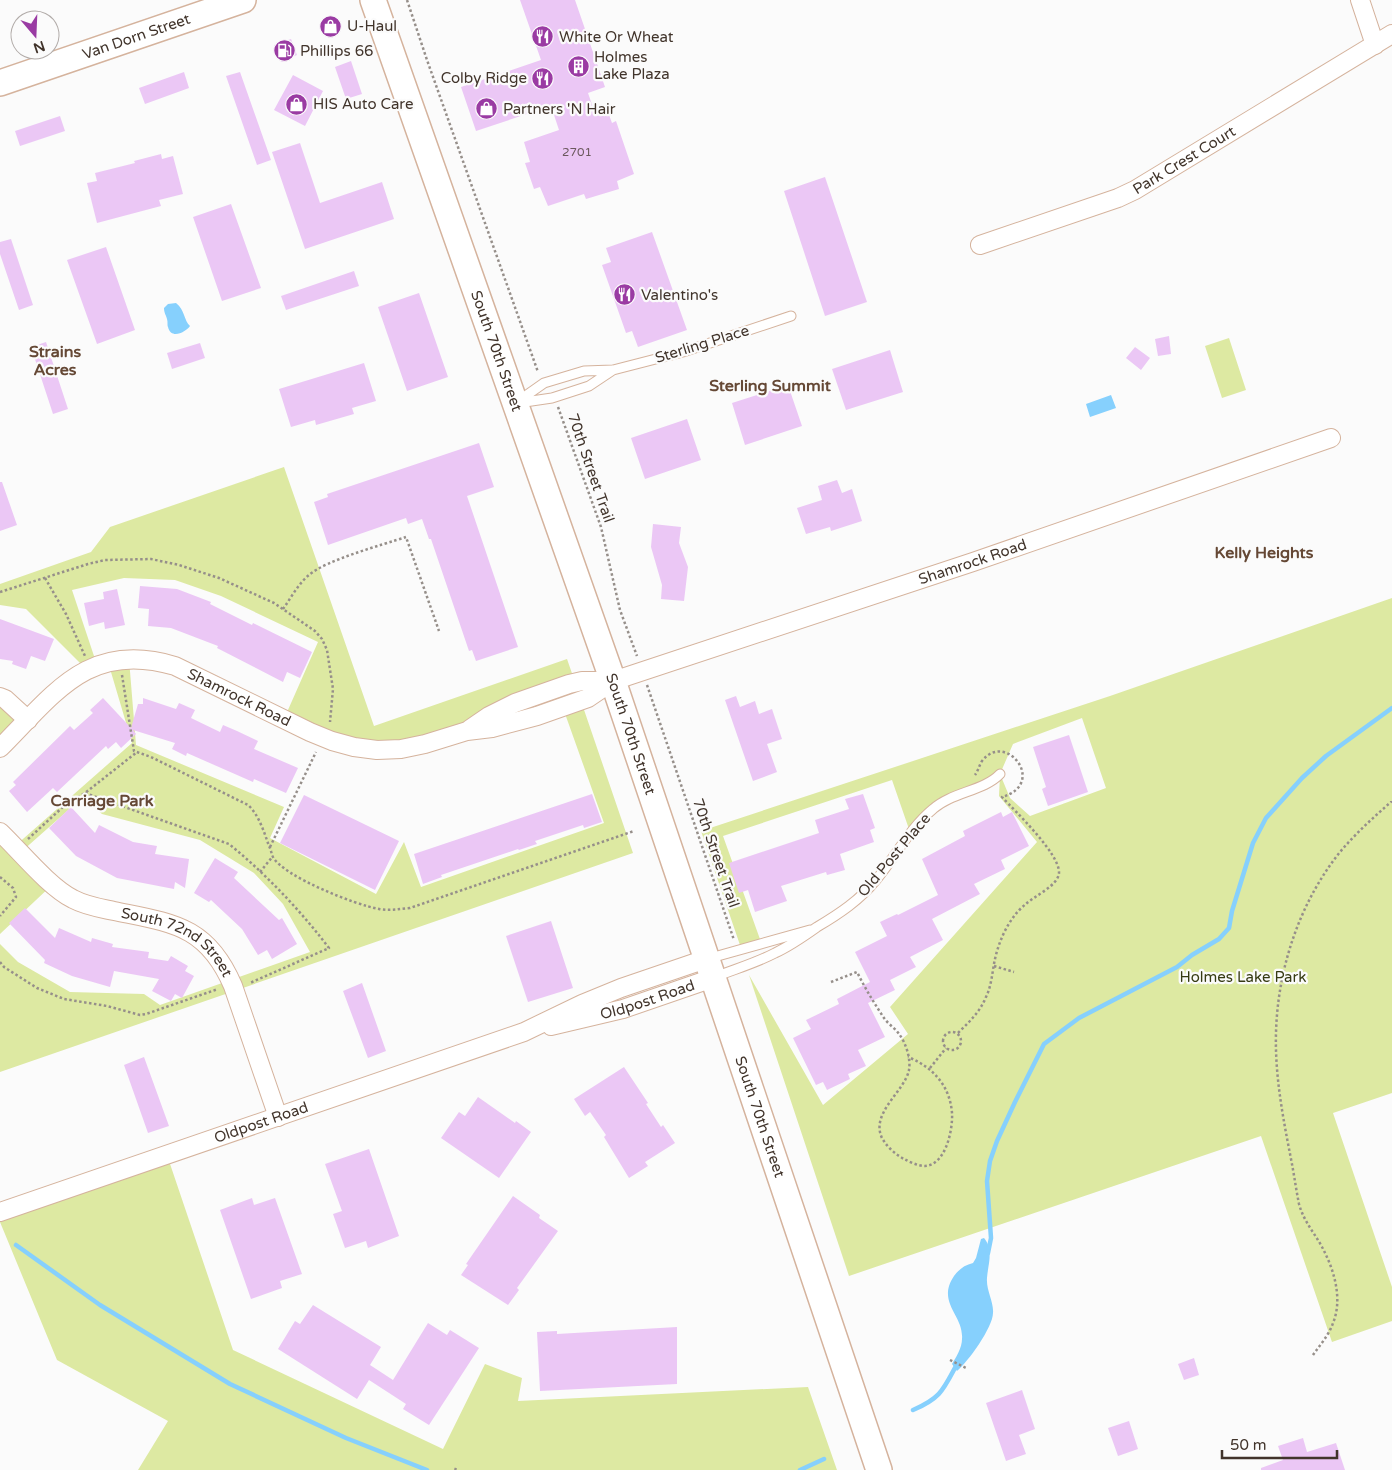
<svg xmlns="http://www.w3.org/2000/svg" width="1392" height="1470" font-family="'Varela Round',sans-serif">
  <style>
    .green { fill: #dde9a2; fill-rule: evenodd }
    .water { fill: #86d0fd }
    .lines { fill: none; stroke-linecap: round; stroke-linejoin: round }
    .stream { stroke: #86d0fd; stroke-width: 4.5 }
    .building { fill: #ebc7f5 }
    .lane-casing { stroke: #d5b39d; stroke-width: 11 }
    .street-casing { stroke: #d5b39d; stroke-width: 20 }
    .secondary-casing { stroke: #d5b39d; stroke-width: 28 }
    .path { stroke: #968f8a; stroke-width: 2.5; stroke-dasharray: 2.5 2.5; stroke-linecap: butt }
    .lane { stroke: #fff; stroke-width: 9 }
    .street { stroke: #fff; stroke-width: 18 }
    .secondary { stroke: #fff; stroke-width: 25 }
    .labels { text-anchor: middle; stroke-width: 4.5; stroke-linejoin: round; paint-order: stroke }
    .number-label { font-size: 12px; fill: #6c595e }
    .poi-label { font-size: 15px; fill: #41342b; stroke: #fbfbfb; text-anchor: start }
    .street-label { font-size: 15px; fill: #41342b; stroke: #fbfbfb }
    .park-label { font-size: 15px; fill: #363b13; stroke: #fbfbfb }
    .neighbourhood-label { font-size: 16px; font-weight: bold; fill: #654835; stroke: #fbfbfb }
  </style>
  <rect width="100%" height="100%" fill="#fbfbfb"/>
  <path class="green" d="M1229,338L1246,390L1222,398L1205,346Z
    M284,467L374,726L567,659L575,682L489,716L377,750L284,719L318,642L221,596L175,580L124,578L72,590L97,665L87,670L26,609L0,605V584L91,552L110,527Z
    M1392,598V1093L1333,1113L1392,1287V1321L1332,1342L1261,1136L849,1276L749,975L823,1105L908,1034L890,1007L1037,842L999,796L1000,775L956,795L910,832L892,780L723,836L761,942L741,948L701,831L1110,696ZM1082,718L1106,788L1030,816L1010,798L1000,774L1013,744Z
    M129,659L136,745L284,807L270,838L376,894L404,842L421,887L604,823L563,708L581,701L633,853L0,1072V944L18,962L70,992L144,994L160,1005L310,952L283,904L254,873L200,840L102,814L82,798L21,852L53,884L0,934V832L15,846L132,743L108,662Z
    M0,697L28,720L0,748Z
    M167,1155L233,1350L443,1449L485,1364L522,1378L518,1401L808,1387L837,1470H138L168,1421L57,1360L0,1222V1212Z"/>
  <path class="water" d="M176,303C185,310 184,321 190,326C186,332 171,340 168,327C167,325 168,322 167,319C166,315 164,313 164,308L168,304Z
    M1111,395L1116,408L1090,417L1086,404Z
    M984,1238C994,1250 988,1264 987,1278C986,1290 994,1302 993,1313C993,1327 968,1362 957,1371L952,1364C956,1357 962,1348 962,1339C964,1315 936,1303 954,1276C959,1269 965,1265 973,1263L976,1258L981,1239Z"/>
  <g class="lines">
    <path class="stream" d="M16,1245L100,1305L230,1384L346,1438L427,1470
      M988,1253L991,1238L987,1181L990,1161L997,1141L1015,1102L1044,1044L1079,1018L1177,967L1192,955L1219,939L1229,928L1232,911L1253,843L1266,818L1302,778L1326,756L1392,708
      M913,1410C941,1398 943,1390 957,1364
      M800,1470L824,1459"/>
  </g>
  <path class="building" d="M520,0H575L605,87L588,93L596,116L608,112L612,123L616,121L634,174L617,181L619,189L586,199L584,194L548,206L540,187L534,189L525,163L530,162L524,142L559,130L551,106L476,131L461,87L541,60Z
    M291,39L297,55L281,62L274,45Z
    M351,61L362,94L346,99L335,67Z
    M184,72L189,88L145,104L139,88Z
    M240,72L271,160L257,165L226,76Z
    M293,75L323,91L305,126L274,110Z
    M60,116L65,131L20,146L15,131Z
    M300,143L320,203L382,182L394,219L305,249L272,152Z
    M161,154L162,159L173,156L183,194L159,200L161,206L97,223L87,183L97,181L95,173L135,163L134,161Z
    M825,177L867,302L825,316L784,191Z
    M231,204L261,288L222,301L193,217Z
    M652,232L687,330L638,347L632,331L626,333L602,265L611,262L606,248Z
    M11,239L33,305L19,310L0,254V242Z
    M106,247L135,330L97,344L67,260Z
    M354,271L359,286L286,310L281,296Z
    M419,293L448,377L407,391L378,307Z
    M1169,336L1171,354L1158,356L1155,339Z
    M46,342L68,409L53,414L31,347Z
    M200,343L205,358L172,369L167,353Z
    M1135,347L1150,358L1141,370L1126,358Z
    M890,350L903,392L846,410L832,369Z
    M364,363L376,401L352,408L354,414L316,425L315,420L291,427L279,389Z
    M788,385L802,426L745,445L732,403Z
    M687,419L701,460L645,479L631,438Z
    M479,443L494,487L467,496L518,647L476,661L472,650L469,651L431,539H429L422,519L408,524L406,518L328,545L314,502L328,497L327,494Z
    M837,480L842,493L852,489L862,521L831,531L830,527L806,534L797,508L822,500L818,486Z
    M0,482H2L17,525L0,531Z
    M653,524L681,527L679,543L688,567L684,601L661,599L662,585L651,547Z
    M140,586L177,589L211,602L210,604L252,625L253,623L312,652L300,678L287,672L283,682L217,648L218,646L171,628L148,626L149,609L138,608Z
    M117,589L125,625L105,629L104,622L89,626L84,603L104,599L103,592Z
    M0,619L54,639L45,661L31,656L26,669L12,664L13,661L0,659Z
    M736,696L740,707L755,701L759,714L772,709L782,739L767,744L777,772L753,781L725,700Z
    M103,698L131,728L138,704H143V698L176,709L179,703L195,710L191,718L220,732L223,725L237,731L258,741L254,749L298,768L286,793L254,779L253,782L187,753L186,756L172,749L175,743L133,730L136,734L121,748L116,742L108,749L106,746L57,792L53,788L27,812L9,791L16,785L13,782L70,726L74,730L93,713L90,710Z
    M1069,735L1088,792L1048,806L1042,789L1046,787L1033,747Z
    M592,794L602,822L584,828L583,825L535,841L537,844L519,850L518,849L441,875L442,877L423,884L414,854Z
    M863,794L875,828L870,830L874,842L840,854L845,870L827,875L826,872L781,886L787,901L755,912L748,890L739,893L729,863L819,833L815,820L849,809L845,799Z
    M304,795L399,841L375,890L280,843Z
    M71,807L95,833L99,825L133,842L157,846L155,854L189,859L185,888L175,882L174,889L117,878L76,856L49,828Z
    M1001,812L1003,817L1012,812L1029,846L1001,860L1005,869L974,884L980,894L932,919L943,940L910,957L916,967L890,980L895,990L868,1003L885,1037L858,1050L866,1066L848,1074L850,1079L827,1090L823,1082L816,1085L793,1038L811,1029L806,1020L839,1004L837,999L870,982L855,952L887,936L880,922L897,914L898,915L938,895L922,859L965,836L963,831Z
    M215,858L238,872L234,878L279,920L282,918L297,944L272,959L267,950L258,955L242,929L211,900L209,902L194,893Z
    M25,908L55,938L59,928L91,942L92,938L113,944L112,947L149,952L148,958L168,961L171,956L188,966L185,971L194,976L182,998L175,994L171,1001L152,991L159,979L114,971L110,987L72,976L44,963L45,960L9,923Z
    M551,921L573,988L528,1002L506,936Z
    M362,983L386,1051L368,1058L343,991Z
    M144,1057L169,1126L148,1133L124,1065Z
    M624,1067L648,1103L646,1104L661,1127L663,1125L675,1143L645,1162L648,1166L629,1178L604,1137L606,1135L590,1112L585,1116L574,1099Z
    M478,1097L515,1123L516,1121L531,1132L499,1178L441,1138L459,1112L465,1116Z
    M369,1149L399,1236L368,1248L366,1241L345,1248L333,1214L342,1211L325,1164Z
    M513,1196L540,1215L539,1218L558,1231L517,1288L519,1290L508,1305L461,1275L468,1265L466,1264Z
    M252,1198L254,1205L275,1198L302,1274L280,1281L282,1288L251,1299L220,1210Z
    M313,1305L381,1347L370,1365L393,1380L428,1323L447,1335L450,1330L479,1348L429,1425L403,1409L406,1404L369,1380L357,1399L278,1349L295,1321L300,1324Z
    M677,1327V1384L540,1391L537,1332L557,1331V1334Z
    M1194,1358L1199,1375L1184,1380L1178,1364Z
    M1022,1390L1035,1429L1019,1435L1026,1454L1006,1461L986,1403Z
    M1129,1421L1138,1449L1118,1456L1108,1428Z
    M1303,1438L1307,1452L1336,1443L1345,1470H1261V1468L1283,1460L1278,1446Z"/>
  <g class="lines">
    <defs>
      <path id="lane" d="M517,402L544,383L584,371L613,370L683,352L791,316
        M518,403L552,398L589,386L613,370
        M707,959L810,930
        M715,977C735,969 756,963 775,953C790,946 803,937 817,927C839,914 860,900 876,880C896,856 909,829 933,809C952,792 984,791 1000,774"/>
      <g id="street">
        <path d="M1360,0L1375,45"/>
        <path id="s1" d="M980,245L1118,198L1135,190L1392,34"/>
        <path d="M0,697L5,699L28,720"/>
        <path d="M470,729L489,716L515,703L569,684L582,681H613"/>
        <path id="s2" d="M0,748C55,693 89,640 175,666L310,732L332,741L354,747L377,750L401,749L425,744L467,731L492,728L537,716L588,698L613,681L973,562L1331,438"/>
        <path id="s3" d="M0,832C20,851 49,887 73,899C86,906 100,908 114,911C172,923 207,925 233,986L278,1117"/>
        <path id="s4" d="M551,1026L623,1009L713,978"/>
        <path id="s5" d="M0,1212L524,1032L582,1004L621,988L706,959"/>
      </g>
      <g id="secondary">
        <path id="s6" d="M373,0L613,681L879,1470"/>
        <path id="s7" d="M0,83L243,0"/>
      </g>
    </defs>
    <use href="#lane" class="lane-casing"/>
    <use href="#street" class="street-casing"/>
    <use href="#secondary" class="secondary-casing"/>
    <path class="path" d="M407,0L427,60L538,372
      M558,407L601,527L620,610L637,656
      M45,578L66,614L85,656
      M0,592L88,564L105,560L151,559L179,565L219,578L274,603L315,631L322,639L327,650L333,689L330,722
      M283,609C291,598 298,584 309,575C326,560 382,545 406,537L439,631
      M122,675L134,751L151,757L248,805C259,815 264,832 269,846C271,849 271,853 273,857C284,877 356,905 379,909C390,911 399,909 410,908L634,831
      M647,685L734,940
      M85,793L229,844C266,874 300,910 329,948L250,983
      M28,839L64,806L85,793L137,752
      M270,847L316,752
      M260,872L273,856
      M0,877L13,888L16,897L0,916
      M0,962L4,967L37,988L64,999L107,1006L140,1015L146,1014L218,989
      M994,966L1014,972
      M831,982L857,972C865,988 874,1003 884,1018C888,1024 895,1028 899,1034C906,1043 911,1059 909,1070C905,1091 870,1113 882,1138C887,1147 895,1154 904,1159C910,1162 918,1166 925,1166C946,1165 953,1129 952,1113C950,1086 933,1067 908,1057
      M943 1041a9 9 0 1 1 18 0a9 9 0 1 1-18 0Z
      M958,1033C969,1022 980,1012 986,997C991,987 992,975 994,964C997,947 1004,929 1015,915C1018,911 1022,907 1026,904C1034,896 1058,886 1059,873C1060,854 1015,811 1002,797C1048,784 1006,730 982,761C979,766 978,771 975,775
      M930,1068L946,1048
      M1313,1355C1320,1345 1329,1335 1333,1323C1343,1299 1334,1269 1322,1247C1314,1232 1304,1222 1299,1204C1296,1189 1294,1174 1291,1159C1284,1123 1277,1087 1276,1050C1274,980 1296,907 1340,852C1356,833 1374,817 1392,801
      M950,1360L966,1368
      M455,1470L456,1468"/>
    <use href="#lane" class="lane"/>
    <use href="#street" class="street"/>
    <use href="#secondary" class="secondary"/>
  </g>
  <defs>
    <symbol id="shop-disc" viewBox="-11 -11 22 22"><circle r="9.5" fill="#9a3ba3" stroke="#fbfbfb"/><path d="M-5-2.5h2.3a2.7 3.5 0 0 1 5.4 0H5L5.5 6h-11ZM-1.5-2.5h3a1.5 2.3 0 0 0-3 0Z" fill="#fff"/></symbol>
    <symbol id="restaurant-disc" viewBox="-11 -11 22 22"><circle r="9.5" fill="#9a3ba3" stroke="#fbfbfb"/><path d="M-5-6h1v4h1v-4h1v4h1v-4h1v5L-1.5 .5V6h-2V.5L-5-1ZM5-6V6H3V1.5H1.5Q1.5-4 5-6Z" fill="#fff"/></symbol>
    <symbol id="fuel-disc" viewBox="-11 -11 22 22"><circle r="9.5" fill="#9a3ba3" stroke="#fbfbfb"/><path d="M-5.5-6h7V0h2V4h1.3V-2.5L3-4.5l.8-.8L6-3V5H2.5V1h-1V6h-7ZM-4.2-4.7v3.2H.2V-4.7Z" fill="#fff"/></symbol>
    <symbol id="building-disc" viewBox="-11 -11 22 22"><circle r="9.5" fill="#9a3ba3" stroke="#fbfbfb"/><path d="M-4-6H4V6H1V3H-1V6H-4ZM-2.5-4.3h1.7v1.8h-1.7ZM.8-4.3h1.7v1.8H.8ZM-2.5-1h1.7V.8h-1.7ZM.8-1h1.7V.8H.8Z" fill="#fff"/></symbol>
  </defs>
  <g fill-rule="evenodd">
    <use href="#shop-disc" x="318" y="14" width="25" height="25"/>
    <use href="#restaurant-disc" x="530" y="24" width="25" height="25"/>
    <use href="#fuel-disc" x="272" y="38" width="25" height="25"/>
    <use href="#building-disc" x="566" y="54" width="25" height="25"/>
    <use href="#restaurant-disc" x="530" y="66" width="25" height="25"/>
    <use href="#shop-disc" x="284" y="92" width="25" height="25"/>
    <use href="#shop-disc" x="474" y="96" width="25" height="25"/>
    <use href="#restaurant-disc" x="612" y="282" width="25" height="25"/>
  </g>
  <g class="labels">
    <g class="number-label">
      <text x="577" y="156">2701</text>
    </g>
    <g class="poi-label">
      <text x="347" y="31">U-Haul</text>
      <text x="559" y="42">White Or Wheat</text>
      <text x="300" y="56">Phillips 66</text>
      <text x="594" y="62">Holmes<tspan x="594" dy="17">Lake Plaza</tspan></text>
      <text x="527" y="83" text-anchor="end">Colby Ridge</text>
      <text x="313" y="109">HIS Auto Care</text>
      <text x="503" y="114">Partners 'N Hair</text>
      <text x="641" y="300">Valentino's</text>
    </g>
    <g class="street-label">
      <text dy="5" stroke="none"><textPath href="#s7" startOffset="144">Van Dorn Street</textPath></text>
      <text dy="5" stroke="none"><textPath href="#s1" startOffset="222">Park Crest Court</textPath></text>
      <text transform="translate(702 344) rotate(-17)" y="5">Sterling Place</text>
      <text dy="5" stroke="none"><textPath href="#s6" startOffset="372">South 70th Street</textPath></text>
      <text transform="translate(591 468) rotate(71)" y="5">70th Street Trail</text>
      <text dy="5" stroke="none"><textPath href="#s2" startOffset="1055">Shamrock Road</textPath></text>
      <text dy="5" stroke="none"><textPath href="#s2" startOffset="279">Shamrock Road</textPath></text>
      <text dy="5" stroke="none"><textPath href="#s6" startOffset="778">South 70th Street</textPath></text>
      <text transform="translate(716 853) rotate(71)" y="5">70th Street Trail</text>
      <text transform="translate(894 855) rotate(-50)" y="5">Old Post Place</text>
      <text dy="5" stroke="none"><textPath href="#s3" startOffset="215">South 72nd Street</textPath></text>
      <text dy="5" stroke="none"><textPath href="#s4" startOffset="100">Oldpost Road</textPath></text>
      <text dy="5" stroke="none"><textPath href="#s6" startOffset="1182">South 70th Street</textPath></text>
      <text dy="5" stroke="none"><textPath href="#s5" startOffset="276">Oldpost Road</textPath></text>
    </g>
    <g class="park-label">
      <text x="1243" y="982">Holmes Lake Park</text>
    </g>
    <g class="neighbourhood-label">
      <text x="55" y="357">Strains<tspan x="55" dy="18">Acres</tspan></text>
      <text x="770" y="391">Sterling Summit</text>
      <text x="1264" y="558">Kelly Heights</text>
      <text x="102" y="806">Carriage Park</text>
    </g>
  </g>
  <g transform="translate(35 35) rotate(161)"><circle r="24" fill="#fbfbfb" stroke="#b1aba8"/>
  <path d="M0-4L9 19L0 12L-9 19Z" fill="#9a3ba3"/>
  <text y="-8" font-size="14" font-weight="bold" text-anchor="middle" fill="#41342b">N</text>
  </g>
  <path d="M1222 1450v8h115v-8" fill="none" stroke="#41342b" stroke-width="2.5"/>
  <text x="1230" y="1450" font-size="15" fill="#41342b" stroke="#fbfbfb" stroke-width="4" paint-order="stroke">50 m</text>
</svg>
